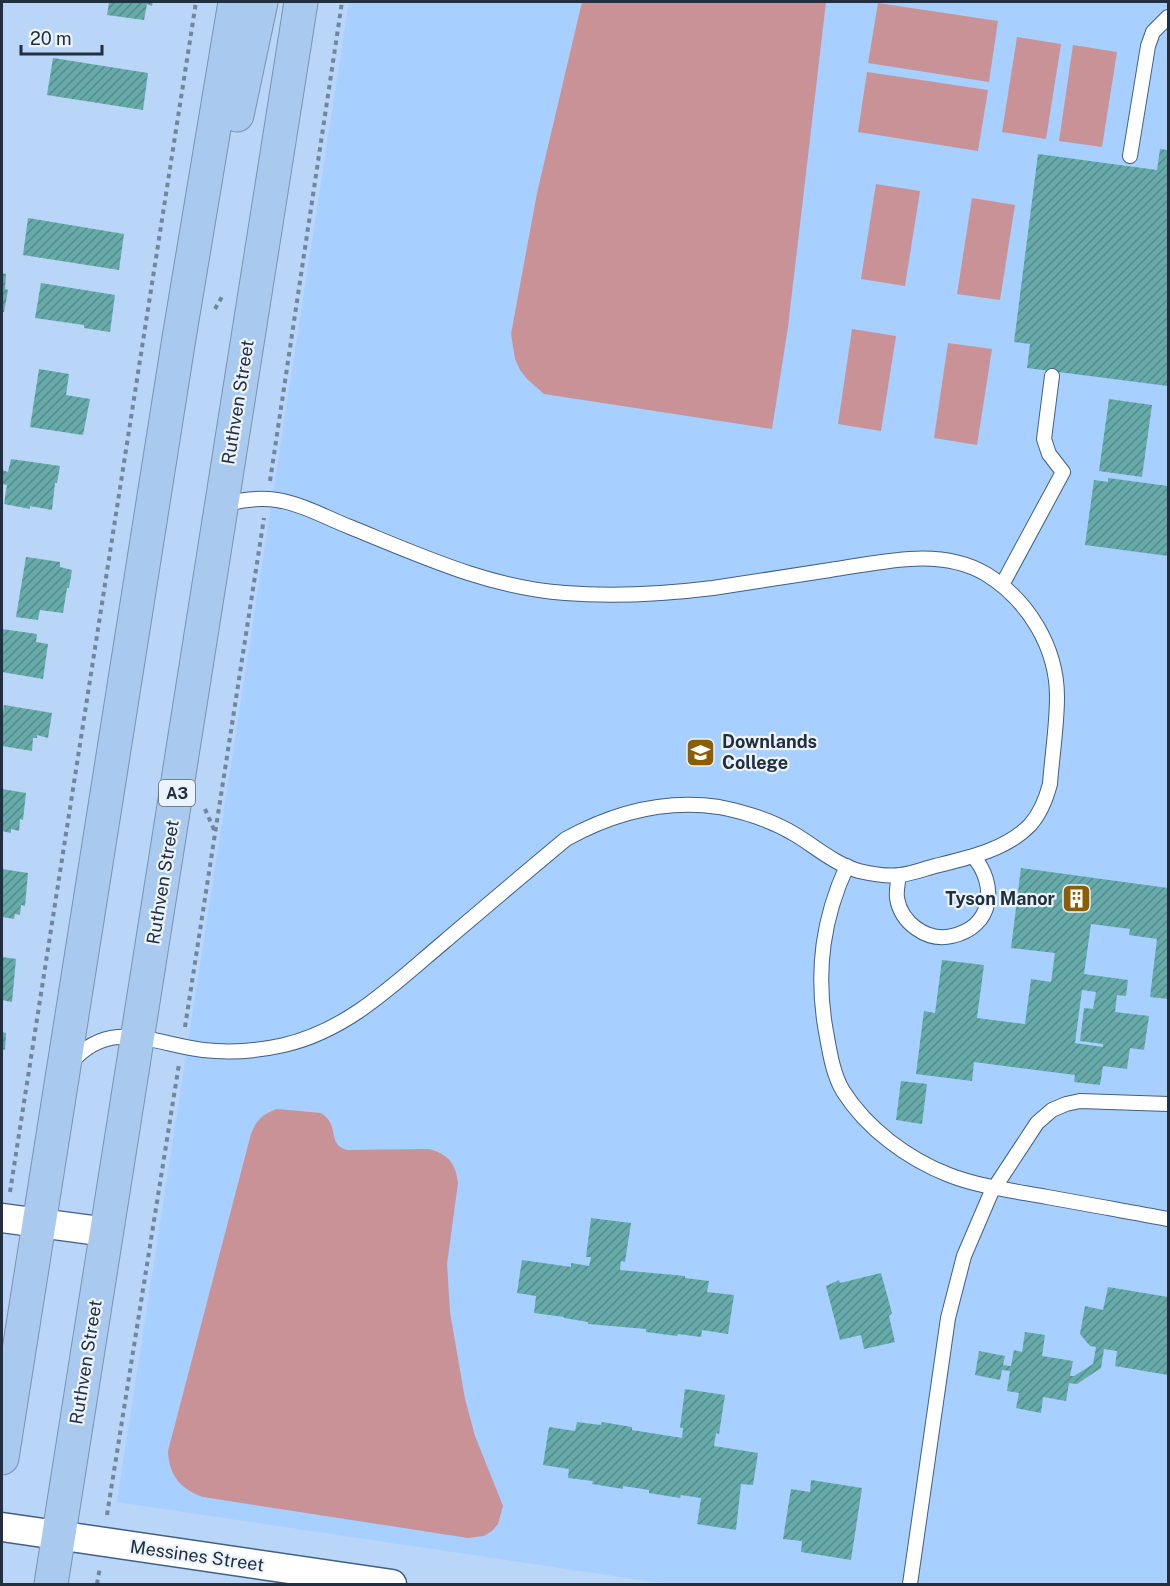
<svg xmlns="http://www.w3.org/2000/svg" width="1170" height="1586" font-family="'Public Sans',sans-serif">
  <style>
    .built { fill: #a7cfff }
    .grass { fill: #c99296 }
    .building { fill: url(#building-hatch); fill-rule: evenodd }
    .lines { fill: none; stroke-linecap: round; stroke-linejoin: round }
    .lane-casing { stroke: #405f83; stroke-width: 16 }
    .street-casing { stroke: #405f83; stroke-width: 31 }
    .highway-casing { stroke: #7a93b1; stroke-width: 35 }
    .path { stroke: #70869f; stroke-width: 4; stroke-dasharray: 4.5 4.5; stroke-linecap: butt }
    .lane { stroke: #fff; stroke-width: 14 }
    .street { stroke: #fff; stroke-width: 28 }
    .highway { stroke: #aac9ee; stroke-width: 33 }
    .labels { text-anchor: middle; stroke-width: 4.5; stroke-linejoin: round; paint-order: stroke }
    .shield { fill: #ecf3fc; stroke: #5e6a78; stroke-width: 1.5 }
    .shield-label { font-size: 16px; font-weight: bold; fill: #212f3f }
    .street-label { font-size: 18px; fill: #212f3f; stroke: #ecf3fc }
    .poi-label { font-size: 18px; font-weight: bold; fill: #212f3f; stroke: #ecf3fc; text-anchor: start }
  </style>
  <defs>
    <pattern id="building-hatch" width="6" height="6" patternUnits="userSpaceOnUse" patternTransform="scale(1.5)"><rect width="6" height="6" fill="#66aba9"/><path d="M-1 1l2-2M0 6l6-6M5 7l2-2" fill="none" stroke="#548c8b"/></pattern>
  </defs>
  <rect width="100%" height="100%" fill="#b9d5f7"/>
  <path class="built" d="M349,2H1168V1584H668L117,1502Z"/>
  <path class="grass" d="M582,2H826L788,327L772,429L544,394L527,379L520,370L515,359L511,334L537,193Z
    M878,3L998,21L989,82L868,63Z
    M1017,37L1061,44L1046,139L1002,132Z
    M1073,45L1117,52L1102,147L1059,141Z
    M867,72L988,90L978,151L858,132Z
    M876,184L920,191L905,286L861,279Z
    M972,198L1015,205L1000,300L957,294Z
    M852,329L896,336L881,431L838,424Z
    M948,343L992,349L977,445L934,438Z
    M277,1109L321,1113C341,1126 326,1144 347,1150L428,1149C447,1153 456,1163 458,1183L447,1264L450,1312L465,1399L475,1436L503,1506L498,1524L492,1531L484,1536L468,1538L203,1497C180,1489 169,1475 168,1451L251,1134C256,1120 263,1114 277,1109Z"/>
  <path class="building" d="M109,2H153L152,6L147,4L144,20L107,15Z
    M53,58L148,73L143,110L47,95Z
    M1160,149L1168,150V386L1027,368L1030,344L1014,342L1038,154L1157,170Z
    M28,218L124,234L119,270L23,255Z
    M2,273L6,274L5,289L8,290L4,312H2Z
    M41,283L115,295L110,332L84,328V325L35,318Z
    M39,369L69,374L66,395L90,399L83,435L30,427Z
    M1109,399L1152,405L1142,477L1099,471Z
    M11,459L60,466L57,483H55L52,510L30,506V509L4,504L7,485L2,484V470L8,472Z
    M1108,478L1168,486V556L1085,545L1094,480L1108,482Z
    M26,557L60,562V567L72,570L69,588H67L63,613L40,610L38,620L16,617Z
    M2,629L37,634L36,642L48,644L43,679L2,672Z
    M4,705L52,713L48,738L37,735V738H33L32,751L2,746V721Z
    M2,789L26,793L23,820L20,819L19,831L11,829V833L2,831Z
    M1021,868L1168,888V999L1150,997L1157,939L1129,935L1130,929L1091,924L1084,974L1128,980L1126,996L1117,995L1115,1012L1149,1016L1144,1050L1130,1048L1127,1069L1103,1066L1100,1085L1074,1082L1075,1075L974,1062L972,1081L916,1074L924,1011L935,1013L942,960L984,965L977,1018L1025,1024L1031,979L1051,982L1055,953L1011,948ZM1082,990L1096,992L1093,1009L1084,1008L1080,1041L1103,1044V1047L1075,1043Z
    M2,869L28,873L25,906L21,905L20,915L15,914L14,919L2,917Z
    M2,957L16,959L12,1002L2,1000Z
    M2,1032L6,1033L5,1050L2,1049Z
    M901,1081L927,1084L922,1124L896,1120Z
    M591,1218L631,1223L625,1262L621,1261L620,1270L685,1276V1278L709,1281L707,1292L734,1295L728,1334L702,1330L701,1337L678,1334L677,1336L646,1332V1329L588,1324V1322L564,1318V1317L534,1313L536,1296L517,1293L522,1260L571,1267V1263L589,1266L591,1257H586Z
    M881,1273L892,1313L889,1316L895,1342L864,1349L861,1335L840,1340L826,1286L839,1280L840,1283Z
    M1108,1287L1168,1297V1375L1115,1366L1117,1351L1104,1349L1101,1368L1077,1384L1069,1383L1066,1401L1043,1397L1041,1413L1016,1408L1019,1393L1007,1391L1010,1371L1002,1370L1000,1380L975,1375L979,1351L1005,1356L1003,1365L1011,1366L1014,1350L1022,1352L1025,1332L1045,1335L1042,1356L1073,1361L1070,1376H1074L1093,1364L1096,1347L1090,1346L1080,1334L1085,1306L1103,1310Z
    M685,1389L725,1395L719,1434L716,1433L714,1446L758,1453L753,1485L741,1484L736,1530L697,1524L701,1498L681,1495L680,1498L649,1493V1490L623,1486V1489L592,1484L593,1481L568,1478L569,1469L543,1465L549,1427L575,1431L577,1422L601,1425L602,1422L632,1427V1430L682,1438L683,1428H680Z
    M811,1480L862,1488L851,1560L801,1552L802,1541L783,1539L791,1489L810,1492Z"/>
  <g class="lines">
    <defs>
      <path id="lane" d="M1130,156L1148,46L1153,32L1168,17
        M1002,585L1063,472L1049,454L1044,439L1052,376
        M847,866C823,918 816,969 825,1026C829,1047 832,1073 843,1091C867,1129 908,1159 949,1175C980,1187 1015,1191 1047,1197C1088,1204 1128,1212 1168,1219
        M899,875C898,883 896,891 897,898C901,923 927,942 952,936C993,927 998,885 973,856
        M71,1063C109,1017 155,1044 203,1050C230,1053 258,1051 284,1045C349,1030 395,983 444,942C484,908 525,873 566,839C613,813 664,799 719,807C745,812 773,821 796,835C817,848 835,864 859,871C872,874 887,877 900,875C911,874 924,869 935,866C968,858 1006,850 1030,825C1041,813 1046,799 1050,784C1052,756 1057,726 1057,697C1057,647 1028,600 986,574C939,546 880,563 830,570C791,576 752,582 713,588C664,594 614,597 565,593C490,588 419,555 350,527C327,518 302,504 277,500C258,497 241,500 222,505
        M910,1584L948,1318L964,1256L991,1193L1037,1123L1052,1110L1066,1104L1080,1101L1168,1104"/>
      <path id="street" d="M2,1218L107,1232
        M2,1527L392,1584"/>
      <path id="highway" d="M237,115L261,2
        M2,1458L179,338L235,2
        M51,1584L301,2"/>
    </defs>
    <use href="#lane" class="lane-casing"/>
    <use href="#street" class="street-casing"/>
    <use href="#highway" class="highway-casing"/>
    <path class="path" d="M215,309L223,295
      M270,481L342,2
      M205,809L215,832
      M185,1027L264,518
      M10,1192L196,2
      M107,1515L179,1064
      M97,1584L100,1567"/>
    <use href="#lane" class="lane"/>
    <use href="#street" class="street"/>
    <use href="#highway" class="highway"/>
  </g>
  <defs>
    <symbol id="school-square" viewBox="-11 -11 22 22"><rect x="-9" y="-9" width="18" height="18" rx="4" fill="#8d5d06" stroke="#ecf3fc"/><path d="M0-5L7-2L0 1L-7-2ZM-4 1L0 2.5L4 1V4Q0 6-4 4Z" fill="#fff"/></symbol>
    <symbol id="building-square" viewBox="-11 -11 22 22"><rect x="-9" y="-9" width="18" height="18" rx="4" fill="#8d5d06" stroke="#ecf3fc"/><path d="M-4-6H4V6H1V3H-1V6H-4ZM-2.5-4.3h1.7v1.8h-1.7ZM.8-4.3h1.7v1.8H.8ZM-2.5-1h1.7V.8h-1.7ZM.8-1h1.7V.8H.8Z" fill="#fff"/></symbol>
  </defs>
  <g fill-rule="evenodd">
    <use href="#school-square" x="684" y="736" width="33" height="33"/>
    <use href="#building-square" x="1060" y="882" width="33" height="33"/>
  </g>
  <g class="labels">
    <rect class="shield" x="159" y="780" width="36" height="26" rx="4.5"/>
    <g class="shield-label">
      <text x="177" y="799">A3</text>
    </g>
    <g class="street-label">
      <text transform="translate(238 402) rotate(-81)" y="6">Ruthven Street</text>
      <text transform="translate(163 882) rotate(-81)" y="6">Ruthven Street</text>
      <text transform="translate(86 1362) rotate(-81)" y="6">Ruthven Street</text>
      <text transform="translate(197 1556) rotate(8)" y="6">Messines Street</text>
    </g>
    <g class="poi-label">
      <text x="722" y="748">Downlands<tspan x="722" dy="21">College</tspan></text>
      <text x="1055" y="905" text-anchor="end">Tyson Manor</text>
    </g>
  </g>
  <rect width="1170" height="1586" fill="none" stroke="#212f3f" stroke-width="6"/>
  <path d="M21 45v9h81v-9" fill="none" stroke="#212f3f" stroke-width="3"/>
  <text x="30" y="45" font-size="18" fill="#212f3f" stroke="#ecf3fc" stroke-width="4.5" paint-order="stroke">20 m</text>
</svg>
